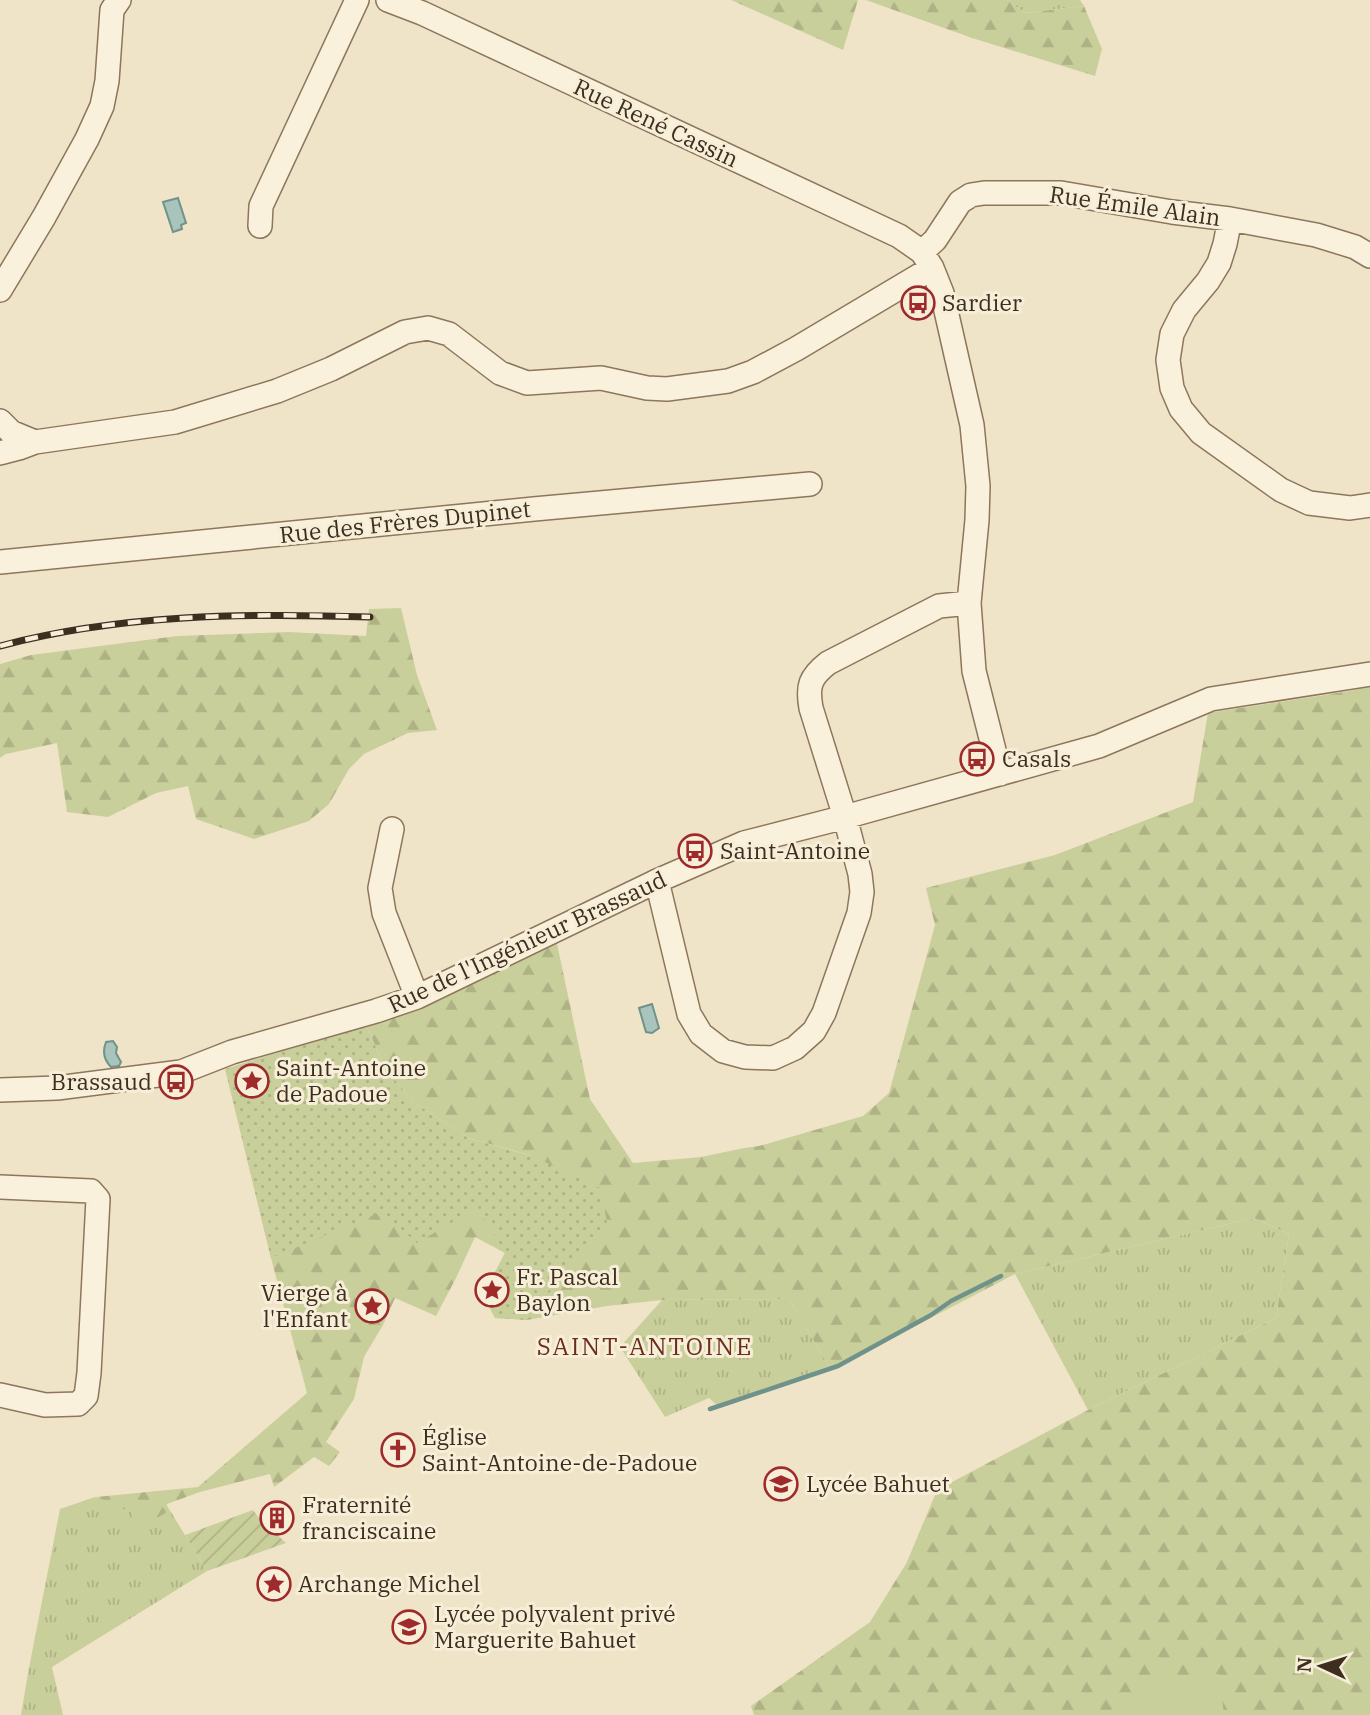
<svg xmlns="http://www.w3.org/2000/svg" width="1370" height="1715" font-family="'IBM Plex Serif',serif">
  <style>
    .grass { fill: url(#grass-tufts) }
    .forest { fill: url(#forest-firs) }
    .park { fill: url(#park-dots) }
    .garden { fill: url(#garden-furrows) }
    .pitch { fill: #c9cf9b }
    .water { fill: #a9c4bc; stroke: #6f938a; stroke-width: 2 }
    .lines { fill: none; stroke-linecap: round; stroke-linejoin: round }
    .stream { stroke: #6f938a; stroke-width: 4.5 }
    .minor-casing { stroke: #8d765c; stroke-width: 26 }
    .minor { stroke: #faf1dc; stroke-width: 23 }
    .rail-casing { stroke: #3d2e20; stroke-width: 7 }
    .rail { stroke: #f7eed8; stroke-width: 4.5; stroke-dasharray: 13; stroke-linecap: butt }
    .labels { text-anchor: middle; stroke-width: 6; stroke-linejoin: round; paint-order: stroke }
    .street-label { font-size: 23px; fill: #3d2e20; stroke: #f7eed8 }
    .poi-label { font-size: 23px; fill: #3d2e20; stroke: #f7eed8; text-anchor: start }
    .neighbourhood-label { font-size: 24px; letter-spacing: 2px; fill: #6b2e1e; stroke: #f7eed8 }
  </style>
  <defs>
    <pattern id="grass-tufts" width="24" height="20" patternUnits="userSpaceOnUse" patternTransform="scale(1.75)"><rect width="24" height="20" fill="#c9cf9b"/><path d="M3 7l-1-3M5 7V3M7 7l1-3M15 17l-1-3M17 17v-4M19 17l1-3" fill="none" stroke="#aeb285"/></pattern>
    <pattern id="forest-firs" width="22" height="20" patternUnits="userSpaceOnUse" patternTransform="scale(1.75)"><rect width="22" height="20" fill="#c9cf9b"/><path d="M5 1l3.5 6h-7zM16 11l3.5 6h-7z" fill="#aeb285"/></pattern>
    <pattern id="park-dots" width="8" height="8" patternUnits="userSpaceOnUse" patternTransform="scale(1.75)"><rect width="8" height="8" fill="#c9cf9b"/><path d="M2 2h.1M6 6h.1" fill="none" stroke="#aeb285" stroke-width="1.8" stroke-linecap="round"/></pattern>
    <pattern id="garden-furrows" width="10" height="10" patternUnits="userSpaceOnUse" patternTransform="scale(1.75)"><rect width="10" height="10" fill="#c9cf9b"/><path d="M-1 1l2-2M0 10L10 0M9 11l2-2" fill="none" stroke="#aeb285"/></pattern>
  </defs>
  <rect width="100%" height="100%" fill="#f0e4c8"/>
  <path class="grass" d="M1007,0H1080L1084,6L1025,13Z
    M1254,1218L1289,1234L1276,1318L1088,1410L1015,1274Z
    M789,1299L831,1370L720,1408L709,1398L665,1417L620,1347L662,1300Z
    M95,1497L131,1507L136,1523L166,1504L207,1571L52,1667L63,1715H21L28,1673L60,1509Z"/>
  <path class="forest" d="M731,0H858L843,50Z
    M866,0H1007L1025,13L1084,6L1102,49L1095,76L972,38Z
    M401,608L417,675L437,730L408,733L364,754L349,769L329,804L309,821L254,839L196,819L188,786L156,793L108,817L67,812L57,743L6,754L0,758V664L31,655L177,636L289,632L366,636L369,609Z
    M1370,686V1715H754L751,1706L870,1622L907,1562L937,1490L1088,1410L1276,1318L1289,1234L1254,1218L1015,1274L831,1370L789,1299L662,1300L607,1306L527,1320L495,1318L483,1295L505,1253L475,1237L456,1278L436,1316L395,1298L383,1325L364,1357L354,1399L326,1442L340,1452L329,1466L314,1457L274,1487L270,1474L200,1492L167,1504V1512L152,1521L135,1523L131,1508L113,1511L106,1501L96,1497L198,1487L307,1393L271,1258L239,1125L530,1155L468,1138L412,1101L384,1066L367,1027L438,1001L556,939L590,1099L633,1163L701,1157L744,1148L759,1146L863,1116L889,1093L935,925L926,888L1055,855L1193,802L1208,713L1350,691Z"/>
  <path class="park" d="M367,1027L384,1066L412,1101L468,1138L532,1156L600,1188L607,1222L527,1320L495,1318L483,1295L505,1253L478,1207L417,1243L381,1212L271,1258L225,1069L345,1031Z"/>
  <path class="garden" d="M253,1510L259,1518L286,1543L207,1571L185,1535Z"/>
  <path class="pitch" d="M1219,1674L1224,1715H1135L1132,1685Z"/>
  <path class="water" d="M178,198L186,223L181,225L182,229L173,232L163,202Z
    M652,1004L659,1028L652,1033L646,1032L639,1008Z
    M113,1041L117,1047L116,1053L121,1062L119,1066L111,1067C104,1060 102,1052 106,1042Z"/>
  <g class="lines">
    <path class="stream" d="M710,1409L838,1366L931,1315L951,1301L1001,1276"/>
    <defs>
      <path id="minor" d="M388,0L422,13L899,236L922,252L932,268L942,293L972,425L978,486L977,520L969,603L974,671L1000,774
        M1230,219L1225,244L1219,263L1208,281L1184,310L1172,334L1168,360L1172,388L1181,409L1201,433L1281,490L1309,503L1350,508L1370,505
        M260,226L261,206L357,0
        M922,252L935,240L960,202L971,195L984,193H1061L1172,212L1230,219L1316,235L1355,247L1370,256
        M0,290L44,217L87,139L102,106L107,81L112,10L119,0
        M0,421L11,432L35,442L19,448L0,453
        M35,442L175,422L277,391L331,369L405,332L428,328L449,334L500,373L527,383L601,378L647,388L667,389L728,381L753,372L796,349L932,268
        M0,562L534,509L810,484
        M392,829L380,888L384,913L417,997
        M657,881L689,1014L701,1034L723,1051L745,1057L773,1058L795,1048L814,1031L824,1013L859,913L862,892L860,874L845,817L811,708C807,686 810,677 828,663L939,606L969,603
        M0,1090L57,1088L181,1072L232,1052L376,1011L417,997L657,881L744,843L845,817L1099,746L1211,699L1370,674
        M0,1187L91,1191L98,1199L89,1373L86,1396L78,1404L45,1405L0,1395"/>
    </defs>
    <use href="#minor" class="minor-casing"/>
    <use href="#minor" class="minor"/>
    <defs>
      <path id="rail" d="M0,646C120,614 247,613 370,617"/>
    </defs>
    <use href="#rail" class="rail-casing"/>
    <use href="#rail" class="rail"/>
  </g>
  <defs>
    <symbol id="bus-ring" viewBox="-11 -11 22 22"><circle r="9.5" fill="#f7eed8" stroke="#9e2a2b" stroke-width="1.5"/><path d="M-5-6H5V4H4V6H2V4H-2V6H-4V4H-5ZM-3.5-4V0h7V-4ZM-3.5 1.2v1.5H-2V1.2ZM2 1.2v1.5H3.5V1.2Z" fill="#9e2a2b"/></symbol>
    <symbol id="sight-ring" viewBox="-11 -11 22 22"><circle r="9.5" fill="#f7eed8" stroke="#9e2a2b" stroke-width="1.5"/><path d="M0-6L1.8-2.2L6-1.7L2.9 1.2L3.7 5.4L0 3.3L-3.7 5.4L-2.9 1.2L-6-1.7L-1.8-2.2Z" fill="#9e2a2b"/></symbol>
    <symbol id="church-ring" viewBox="-11 -11 22 22"><circle r="9.5" fill="#f7eed8" stroke="#9e2a2b" stroke-width="1.5"/><path d="M-1.2-6h2.4v3.5h3.3v2.4h-3.3V6h-2.4V-.1h-3.3v-2.4h3.3Z" fill="#9e2a2b"/></symbol>
    <symbol id="school-ring" viewBox="-11 -11 22 22"><circle r="9.5" fill="#f7eed8" stroke="#9e2a2b" stroke-width="1.5"/><path d="M0-5L7-2L0 1L-7-2ZM-4 1L0 2.5L4 1V4Q0 6-4 4Z" fill="#9e2a2b"/></symbol>
    <symbol id="building-ring" viewBox="-11 -11 22 22"><circle r="9.5" fill="#f7eed8" stroke="#9e2a2b" stroke-width="1.5"/><path d="M-4-6H4V6H1V3H-1V6H-4ZM-2.5-4.3h1.7v1.8h-1.7ZM.8-4.3h1.7v1.8H.8ZM-2.5-1h1.7V.8h-1.7ZM.8-1h1.7V.8H.8Z" fill="#9e2a2b"/></symbol>
  </defs>
  <g fill-rule="evenodd">
    <use href="#bus-ring" x="899" y="284" width="38" height="38"/>
    <use href="#bus-ring" x="958" y="740" width="38" height="38"/>
    <use href="#bus-ring" x="676" y="832" width="38" height="38"/>
    <use href="#sight-ring" x="233" y="1062" width="38" height="38"/>
    <use href="#bus-ring" x="157" y="1063" width="38" height="38"/>
    <use href="#sight-ring" x="473" y="1271" width="38" height="38"/>
    <use href="#sight-ring" x="353" y="1287" width="38" height="38"/>
    <use href="#church-ring" x="379" y="1431" width="38" height="38"/>
    <use href="#school-ring" x="762" y="1465" width="38" height="38"/>
    <use href="#building-ring" x="258" y="1499" width="38" height="38"/>
    <use href="#sight-ring" x="255" y="1565" width="38" height="38"/>
    <use href="#school-ring" x="390" y="1608" width="38" height="38"/>
  </g>
  <g class="labels">
    <g class="street-label">
      <text transform="translate(656 123) rotate(25)" y="8">Rue René Cassin</text>
      <text transform="translate(1135 206) rotate(8)" y="8">Rue Émile Alain</text>
      <text transform="translate(405 522) rotate(-6)" y="8">Rue des Frères Dupinet</text>
      <text transform="translate(527 942) rotate(-25)" y="8">Rue de l'Ingénieur Brassaud</text>
    </g>
    <g class="poi-label">
      <text x="942" y="311">Sardier</text>
      <text x="1002" y="767">Casals</text>
      <text x="720" y="859">Saint-Antoine</text>
      <text x="276" y="1076">Saint-Antoine<tspan x="276" dy="26">de Padoue</tspan></text>
      <text x="152" y="1090" text-anchor="end">Brassaud</text>
      <text x="516" y="1285">Fr. Pascal<tspan x="516" dy="26">Baylon</tspan></text>
      <text x="348" y="1301" text-anchor="end">Vierge à<tspan x="348" dy="26">l'Enfant</tspan></text>
      <text x="422" y="1445">Église<tspan x="422" dy="26">Saint-Antoine-de-Padoue</tspan></text>
      <text x="806" y="1492">Lycée Bahuet</text>
      <text x="302" y="1513">Fraternité<tspan x="302" dy="26">franciscaine</tspan></text>
      <text x="298" y="1592">Archange Michel</text>
      <text x="434" y="1622">Lycée polyvalent privé<tspan x="434" dy="26">Marguerite Bahuet</tspan></text>
    </g>
    <g class="neighbourhood-label">
      <text x="645" y="1355">SAINT-ANTOINE</text>
    </g>
  </g>
  <g transform="translate(1321 1666) rotate(274)" stroke="#f7eed8" stroke-width="5" paint-order="stroke">
  <path d="M0-5L12 26L0 18L-12 26Z" fill="#3d2e20"/>
  <text y="-10" font-size="19" font-weight="bold" text-anchor="middle" fill="#3d2e20">N</text>
  </g>
</svg>
